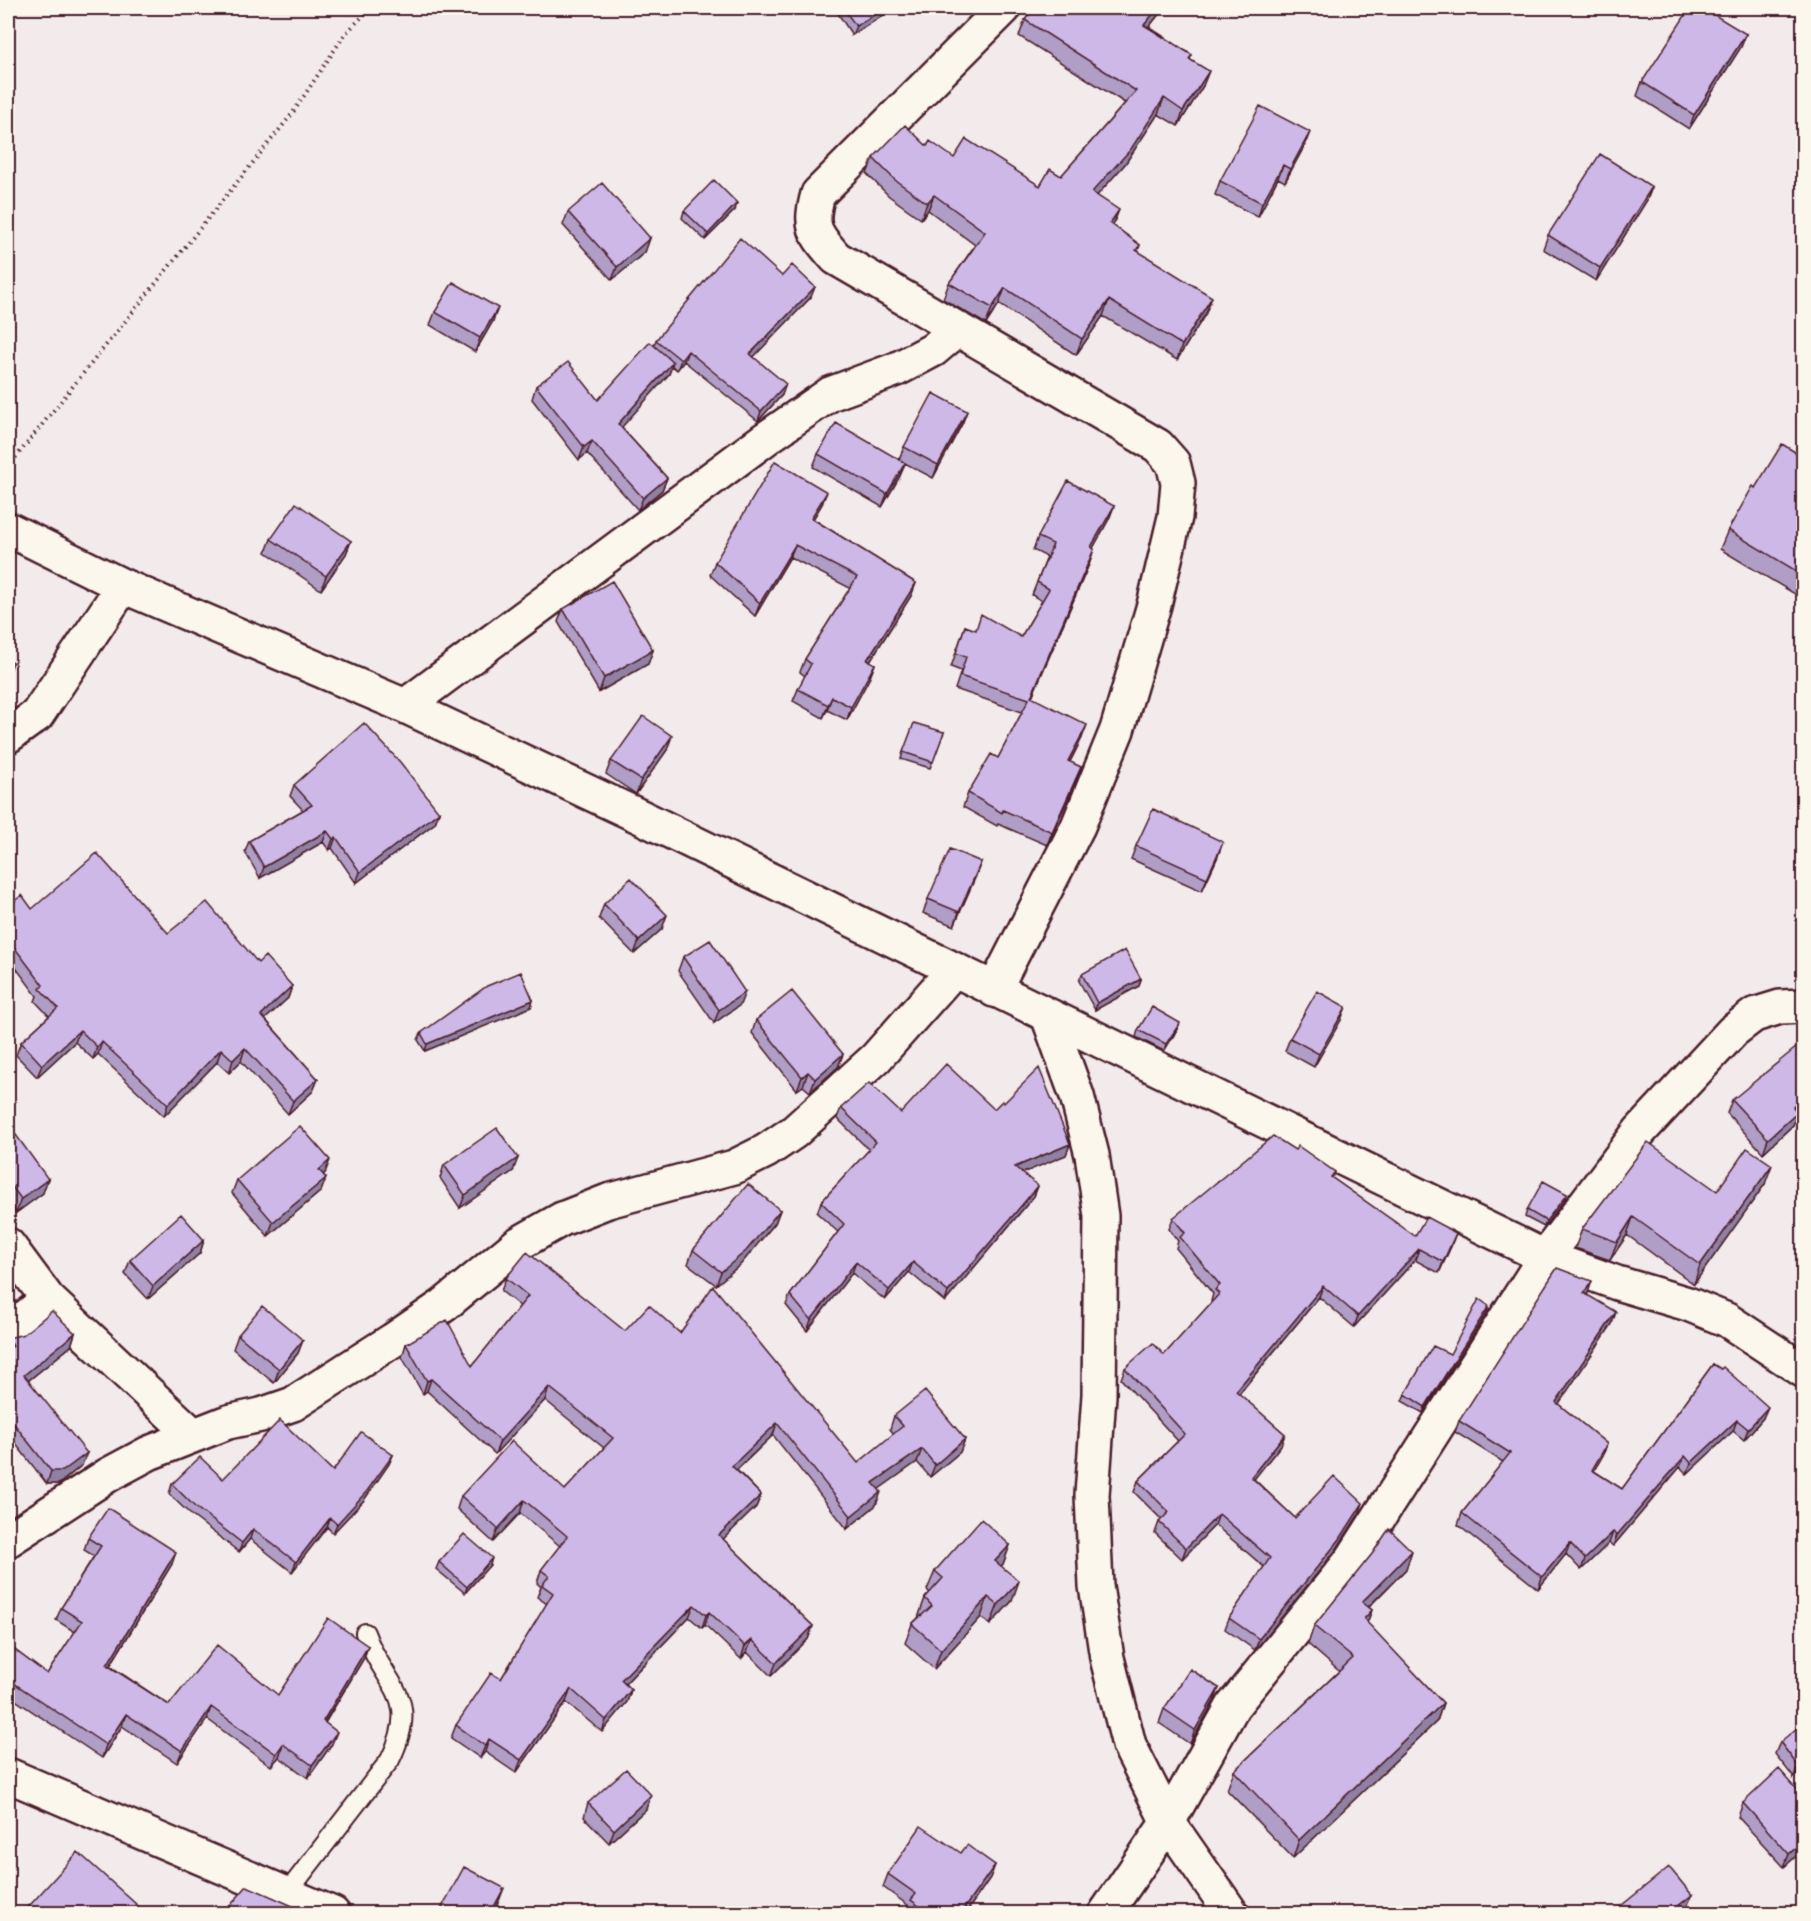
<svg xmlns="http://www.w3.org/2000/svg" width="1811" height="1921" font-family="'Comic Neue',sans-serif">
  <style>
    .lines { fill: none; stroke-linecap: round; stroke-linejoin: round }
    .lane-casing { stroke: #4a1f2b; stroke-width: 22 }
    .street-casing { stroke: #4a1f2b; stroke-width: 38 }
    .path { stroke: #4a1f2b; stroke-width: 4; stroke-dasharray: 1.5 4.5; stroke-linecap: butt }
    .lane { stroke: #fbf7ec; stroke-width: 18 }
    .street { stroke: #fbf7ec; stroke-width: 33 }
    .wall { fill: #b09ec7; stroke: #4a1f2b; stroke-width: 1.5 }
    .shaded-wall { fill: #9081a2; stroke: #4a1f2b; stroke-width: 1.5 }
    .building { fill: #cdb8e7; stroke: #4a1f2b; stroke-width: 1.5 }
  </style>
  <rect width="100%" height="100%" fill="#f2eaeb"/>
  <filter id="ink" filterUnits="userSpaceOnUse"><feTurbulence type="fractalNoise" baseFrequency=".0167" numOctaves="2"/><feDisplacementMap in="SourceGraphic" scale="12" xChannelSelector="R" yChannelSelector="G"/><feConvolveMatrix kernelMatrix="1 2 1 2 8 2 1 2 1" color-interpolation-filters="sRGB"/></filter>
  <g filter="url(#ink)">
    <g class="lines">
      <defs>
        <path id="lane" d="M287,1893L390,1760C422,1694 385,1689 365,1633"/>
        <path id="street" d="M8,529L123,586L405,706L641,817L1545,1257L1617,1283L1688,1304L1727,1320L1804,1371
          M405,706L765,439L830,394L897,369L933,350L958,329
          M8,736L37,715L123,586
          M994,990L1078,826L1117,730L1154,605L1175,517L1178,483L1173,463L1158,446L836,258C814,233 809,227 818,194L1004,8
          M1048,1016L1077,1096L1092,1155L1101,1216L1099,1395L1092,1495L1096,1586L1107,1658L1129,1745L1168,1822L1232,1914
          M8,1245L48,1299L192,1434
          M8,1332L48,1299
          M8,1540L108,1475L149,1453L228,1422L261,1415L293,1404L393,1340L444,1305L518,1244L562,1219L608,1201L734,1167L766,1151L794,1132L876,1058L953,971
          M8,1775L333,1914
          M1105,1914L1168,1822L1233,1706L1351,1561L1545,1257L1640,1131L1733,1031L1754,1015L1780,1007L1804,1006"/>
      </defs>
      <use href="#lane" class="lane-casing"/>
      <use href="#street" class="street-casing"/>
      <path class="path" d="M8,467L292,114L345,34L371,8"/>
      <use href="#lane" class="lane"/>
      <use href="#street" class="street"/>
    </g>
    <path class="wall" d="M836,8H895L852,35L835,9Z
      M1033,8H1164L1149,27L1192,55L1190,59L1203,86L1178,126L1158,114L1125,164L1097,195L1113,225L1140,245L1138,251L1206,313L1177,360L1103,316L1076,355L999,304L986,324L943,299L949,283L975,245L928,210L921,219L889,196L867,174L873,158L927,146L954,158L1040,186L1061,176L1125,103L1019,36L1025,20Z
      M1746,34L1741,47L1689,129L1637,96L1642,82Z
      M1305,145L1285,182L1278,178L1258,217L1215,195L1220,181Z
      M1652,187L1647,200L1596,281L1543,249L1548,235Z
      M735,210L705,240L682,218L684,211Z
      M568,212L650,238L645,252L612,280L563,225Z
      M782,276L811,297L753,357L782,395L758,421L684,361L677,370L672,366L669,374L621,427L667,478L662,490L638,510L587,453L579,460L532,399L536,386L598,400L654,345L656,340Z
      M435,312L493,321L475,352L430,325Z
      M967,411L962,424L933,478L905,463L900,476L882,507L813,467L818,454L899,459L904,447Z
      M1803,457V599L1720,549L1728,530L1755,488Z
      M822,504L813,519L916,583L911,596L870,661L875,664L870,677L847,720L827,710L823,718L793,701L798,689L805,676L800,672L805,659L850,588L790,557L755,616L710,575L715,562Z
      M1114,506L1109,519L1093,548L1090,562L1032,697L1082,738L1070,762L1081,767L1076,781L1047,845L998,824L997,826L963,807L968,793L998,758L1022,712L955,689L961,671L951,667L965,626L975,630L1021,637L1042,601L1032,595L1047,557L1033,550L1038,537Z
      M271,539L351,541L346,554L321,590L266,552Z
      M563,609L653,650L648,664L599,692L558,622Z
      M944,732L930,768L901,759L903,752Z
      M667,750L636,794L606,774L611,761Z
      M294,785L439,812L435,823L356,883L332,848L329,850L323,842L260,878L245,852L249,841L303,810L290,796Z
      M1136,846L1218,856L1202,891L1131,859Z
      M981,862L954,926L923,913L928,899Z
      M604,904L662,929L634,954L599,918Z
      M8,906L32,909L168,933L258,963L292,986L288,998L265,1019L318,1079L313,1091L288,1114L241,1061L229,1073L217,1062L164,1116L98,1054L93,1059L75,1042L37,1077L16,1055L21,1042L49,1016L35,1001L37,996L8,957Z
      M683,957L740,1005L714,1023L678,971Z
      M1082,974L1141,979L1139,986L1095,1010L1079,981Z
      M533,1000L531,1007L425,1051L418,1040L421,1033Z
      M756,1020L843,1054L838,1067L810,1092L803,1086L797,1090L752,1033Z
      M1341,1020L1314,1067L1285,1051L1290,1038Z
      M1138,1030H1177L1164,1051L1136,1037Z
      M1732,1100L1798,1112L1793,1125L1763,1153L1727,1113Z
      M1004,1103L1070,1144L1066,1155L1022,1173L1038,1186L1034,1196L945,1302L909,1272L885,1300L852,1273L807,1331L786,1305L790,1295L838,1232L817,1213L821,1202L869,1150L837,1118L841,1108L901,1113L994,1109Z
      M8,1124L43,1193L16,1213L8,1201Z
      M1295,1150L1335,1172L1332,1178L1415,1236L1452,1244L1439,1273L1415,1260L1354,1327L1319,1297L1239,1394L1285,1434L1281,1445L1254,1479L1295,1518L1359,1514L1336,1550L1255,1650L1225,1629L1229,1618L1264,1567L1215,1525L1182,1559L1155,1533L1159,1522L1162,1520L1134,1492L1138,1481L1178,1441L1121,1379L1125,1368L1164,1355L1212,1302L1211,1301L1213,1294L1176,1248L1178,1241L1169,1229L1173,1218Z
      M444,1165L513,1171L460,1208L440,1178Z
      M325,1173L323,1175L326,1178L321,1191L268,1236L232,1193L237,1180Z
      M1765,1184L1694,1284L1627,1235L1610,1260L1575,1248L1582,1229L1717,1191Z
      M1564,1201L1544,1227L1525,1217L1527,1210Z
      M780,1210L775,1223L741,1264L716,1285L688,1264L693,1250Z
      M204,1240L200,1253L148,1299L125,1274L130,1260Z
      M506,1278L625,1331L680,1333L858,1463L894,1434L890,1429L894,1416L965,1439L960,1452L930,1477L917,1462L878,1489L876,1505L847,1529L773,1435L737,1470L761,1495L756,1507L723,1539L813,1626L808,1639L771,1676L747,1652L741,1659L705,1625L702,1628L689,1617L625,1684L631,1690L627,1702L602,1732L566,1702L516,1773L485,1752L480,1758L451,1738L456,1725L501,1679L547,1604L537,1597L541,1587L537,1583L541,1570L560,1546L520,1513L493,1542L457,1509L461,1496L565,1490L604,1448L545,1400L495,1454L427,1391L423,1394L402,1357L406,1344L472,1366L520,1306L501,1291Z
      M1588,1293L1587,1295L1612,1324L1558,1404L1607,1444L1603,1455L1594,1471L1622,1489L1713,1364L1763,1418L1744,1440L1733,1431L1687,1474L1680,1467L1613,1546L1609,1543L1581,1570L1566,1554L1538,1589L1458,1525L1462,1513L1503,1462L1455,1432L1459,1421Z
      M1487,1313L1423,1413L1402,1401L1405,1394L1450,1354Z
      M75,1333L71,1346L28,1381L82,1465L59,1484H47L8,1434V1338Z
      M238,1335L303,1340L298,1353L274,1383L233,1349Z
      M393,1455L389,1464L364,1500L333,1533L327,1527L292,1572L250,1539L239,1552L191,1515L169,1494L172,1484L333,1471Z
      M88,1538L172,1564L110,1666L169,1705L278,1695L368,1646L364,1658L325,1723L332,1744L308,1778L279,1757L271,1766L207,1719L177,1763L122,1726L102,1758L8,1695V1645L47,1674L75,1632L56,1620L61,1608L94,1556L84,1550Z
      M1010,1545L1003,1564L1001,1566L1012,1601L990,1625L981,1617L934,1669L905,1643L912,1624L918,1618L925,1598L930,1593L927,1590L935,1571Z
      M439,1562L490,1565L465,1593L436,1569Z
      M1406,1569L1369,1607L1372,1610L1367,1623L1443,1703L1437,1721L1293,1858L1227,1790L1234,1771L1339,1671L1308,1644L1314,1626Z
      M1219,1688L1214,1701L1190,1744L1159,1723L1164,1709Z
      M1780,1742L1803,1770L1794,1778L1775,1754Z
      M588,1803L646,1809L609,1843L584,1817Z
      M1743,1803L1803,1850L1784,1867L1738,1817Z
      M961,1853L995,1865L990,1878L965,1914H906L909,1906L883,1887L888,1874Z"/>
    <path class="shaded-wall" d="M885,8H895L852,35L856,26Z
      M1158,8H1164L1138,40L1144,25Z
      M1746,34L1741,47L1689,129L1694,115Z
      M1209,71L1203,86L1178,126L1183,111Z
      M1164,98L1158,114L1125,164L1086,208L1092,192Z
      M1310,132L1305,145L1285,182L1290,169Z
      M1283,165L1278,178L1258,217L1262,203Z
      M1652,187L1647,200L1596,281L1600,268Z
      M934,195L928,210L921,219L927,203Z
      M737,203L735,210L705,240L708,234Z
      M1119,210L1113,225L1110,223Z
      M650,238L645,252L612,280L617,267Z
      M815,287L811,297L746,365L750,354Z
      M1005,288L999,304L986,324L992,308Z
      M1212,297L1206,313L1177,360L1182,345Z
      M1109,300L1103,316L1076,355L1082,339Z
      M498,308L493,321L475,352L480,338Z
      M688,351L684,361L677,370L681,360Z
      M673,362L669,374L614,436L618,424Z
      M786,384L782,395L758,421L761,411Z
      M967,411L962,424L933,478L938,465Z
      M592,441L587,453L579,460L584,447Z
      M905,463L900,476L882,507L887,494Z
      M667,478L662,490L638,510L643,498Z
      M827,492L822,504L806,531L811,518Z
      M1114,506L1109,519L1086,561L1091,547Z
      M351,541L346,554L321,590L326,576Z
      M795,545L790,557L755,616L760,603Z
      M1094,549L1090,562L1026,710L1031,697Z
      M916,583L911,596L863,672L867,660Z
      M653,650L648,664L599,692L604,678Z
      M13,662L8,677V672Z
      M875,664L870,677L847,720L851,707Z
      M832,697L827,710L823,718L828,705Z
      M1087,725L1082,738L1063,775L1068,761Z
      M672,736L667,750L636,794L641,780Z
      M1081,767L1076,781L1047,845L1052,832Z
      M439,812L435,823L356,883L360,872Z
      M327,831L323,842L260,878L264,867Z
      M336,837L332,848L329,850L333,839Z
      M1223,842L1218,856L1202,891L1207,878Z
      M981,862L976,876L954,926L959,912Z
      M667,915L662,929L634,954L639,941Z
      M1141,979L1139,986L1095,1010L1097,1003Z
      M292,986L288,998L257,1027L261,1015Z
      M745,992L740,1005L714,1023L719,1010Z
      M533,1000L531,1007L425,1051L427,1044Z
      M1346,1007L1341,1020L1314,1067L1319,1054Z
      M1180,1023L1177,1030L1164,1051L1166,1044Z
      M80,1030L75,1042L37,1077L42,1065Z
      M102,1042L98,1054L93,1059L97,1047Z
      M245,1048L241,1061L229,1073L233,1060Z
      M221,1049L217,1062L164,1116L168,1104Z
      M843,1054L838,1067L810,1092L815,1079Z
      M808,1072L803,1086L797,1090L802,1077Z
      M318,1079L313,1091L288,1114L293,1101Z
      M1803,1097V1106L1788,1120L1793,1107Z
      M1798,1112L1793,1125L1763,1153L1768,1139Z
      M1070,1144L1066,1155L1011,1178L1015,1167Z
      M518,1158L513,1171L460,1208L465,1195Z
      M330,1160L325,1173L314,1183L319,1170Z
      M1772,1165L1765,1184L1694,1284L1700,1265Z
      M326,1178L321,1191L268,1236L273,1222Z
      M48,1179L43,1193L16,1213L21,1199Z
      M1038,1186L1034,1196L945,1302L948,1292Z
      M1567,1194L1564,1201L1544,1227L1546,1221Z
      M780,1210L775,1223L741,1264L716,1285L721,1272Z
      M1633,1217L1627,1235L1610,1260L1617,1242Z
      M1456,1233L1452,1244L1439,1273L1443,1262Z
      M204,1240L200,1253L148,1299L153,1286Z
      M1419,1249L1415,1260L1354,1327L1358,1316Z
      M856,1262L852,1273L807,1331L811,1320Z
      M913,1262L909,1272L885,1300L889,1290Z
      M1592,1281L1588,1293L1580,1305L1584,1293Z
      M1323,1286L1319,1297L1232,1402L1236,1391Z
      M1489,1306L1487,1313L1423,1413L1425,1407Z
      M1616,1312L1612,1324L1552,1414L1556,1402Z
      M75,1333L71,1346L19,1388L24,1375Z
      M303,1340L298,1353L274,1383L279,1369Z
      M431,1379L427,1391L423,1394L427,1381Z
      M549,1387L545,1400L495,1454L500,1441Z
      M1768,1407L1763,1418L1744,1440L1748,1429Z
      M1737,1420L1733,1431L1687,1474L1691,1463Z
      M777,1423L773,1435L728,1478L732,1466Z
      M1285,1434L1281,1445L1247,1488L1251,1477Z
      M965,1439L960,1452L930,1477L935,1465Z
      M1607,1444L1603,1455L1588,1481L1592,1470Z
      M922,1449L917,1462L869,1496L873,1483Z
      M87,1453L82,1465L59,1484H47L51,1471Z
      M393,1455L389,1464L364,1500L333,1533L337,1524Z
      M1685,1456L1680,1467L1613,1546L1617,1535Z
      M881,1492L876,1505L847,1529L851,1516Z
      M761,1495L756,1507L714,1548L719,1535Z
      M524,1500L520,1513L493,1542L498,1529Z
      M1363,1503L1359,1514L1336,1550L1255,1650L1259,1639Z
      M1219,1514L1215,1525L1182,1559L1186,1548Z
      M330,1518L327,1527L292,1572L296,1562Z
      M253,1529L250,1539L239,1552L242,1543Z
      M1613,1532L1609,1543L1581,1570L1585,1559Z
      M1570,1543L1566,1554L1538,1589L1542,1577Z
      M1010,1545L1003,1564L988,1581L995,1561Z
      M1412,1551L1406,1569L1355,1620L1362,1602Z
      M176,1552L172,1564L103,1677L107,1665Z
      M492,1558L490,1565L465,1593L467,1587Z
      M1019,1581L1012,1601L990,1625L998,1605Z
      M988,1597L981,1617L934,1669L941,1650Z
      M694,1605L689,1617L616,1693L621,1680Z
      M1372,1610L1365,1628L1364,1619Z
      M709,1612L705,1625L702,1628L706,1615Z
      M813,1626L808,1639L771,1676L776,1663Z
      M752,1640L747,1652L741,1659L745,1646Z
      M368,1646L364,1658L318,1733L323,1721Z
      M1219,1688L1214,1701L1190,1744L1195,1730Z
      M571,1689L566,1702L516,1773L521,1760Z
      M631,1690L627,1702L602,1732L606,1720Z
      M1443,1703L1437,1721L1293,1858L1299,1840Z
      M211,1707L207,1719L177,1763L182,1751Z
      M126,1714L122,1726L102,1758L106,1745Z
      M337,1732L332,1744L308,1778L312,1765Z
      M489,1739L485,1752L480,1758L485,1746Z
      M283,1744L279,1757L271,1766L276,1754Z
      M1803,1761V1770L1794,1778L1798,1766Z
      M651,1795L646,1809L609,1843L614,1830Z
      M1803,1841V1850L1784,1867L1789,1854Z
      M995,1865L990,1878L965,1914H960Z
      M504,1888L499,1901L493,1914H490Z
      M1692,1895L1687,1907L1679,1914L1674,1909Z"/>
    <path class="building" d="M843,8H885L856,26Z
      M1033,8H1158L1144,25L1192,55L1189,59L1209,71L1183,111L1164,98L1131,149L1092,192L1119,210L1110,223L1140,245L1136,250L1212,297L1182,345L1109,300L1082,339L1005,288L992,308L949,283L985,232L934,195L927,203L895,180L873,158L905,125L927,146L930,141L954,158L966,139L1040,186L1050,169L1061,176L1136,91L1025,20Z
      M1690,8H1703L1746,34L1694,115L1642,82Z
      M1260,106L1310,132L1290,169L1283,165L1262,203L1220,181Z
      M1600,154L1652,187L1600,268L1548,235Z
      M714,180L737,203L708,234L684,211Z
      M602,183L650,238L617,267L568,212Z
      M740,238L782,276L792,265L815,287L750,354L786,384L761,411L688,351L681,360L656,340Z
      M453,282L498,308L480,338L435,312Z
      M650,342L673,362L618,424L667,478L643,498L592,441L584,447L536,386L568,362L598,400Z
      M933,393L967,411L938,465L904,447Z
      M836,423L905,463L887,494L818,454Z
      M1782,444L1803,457V575L1728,530L1753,486L1755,488Z
      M775,461L827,492L811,518L916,583L867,660L875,664L851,707L832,697L828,705L798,689L811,664L805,659L857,577L795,545L760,603L715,562Z
      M1068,481L1114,506L1091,547L1094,549L1031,697L1087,725L1068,761L1081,767L1052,832L1003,810L1002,813L968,793L991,754L998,758L1029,699L960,676L966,657L956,653L965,626L976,630L981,614L1021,637L1049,589L1037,582L1053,544L1038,537Z
      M296,503L351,541L326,576L271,539Z
      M612,581L653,650L604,678L563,609Z
      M8,659L13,662L8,672Z
      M643,716L672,736L641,780L611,761Z
      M364,723L400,762L439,812L360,872L336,837L333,839L327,831L264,867L249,841L312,805L294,785Z
      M914,723L944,732L933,762L903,752Z
      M1153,809L1223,842L1207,878L1136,846Z
      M950,849L981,862L959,912L928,899Z
      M97,853L168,933L207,902L258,963L265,956L292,986L261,1015L318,1079L293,1101L245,1048L233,1060L221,1049L168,1104L102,1042L97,1047L80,1030L42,1065L21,1042L58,1008L40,989L43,985L8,939V906L22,895L32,909Z
      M631,878L667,915L639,941L604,904Z
      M710,940L745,992L719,1010L683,957Z
      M1125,950L1141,979L1097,1003L1082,974Z
      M521,972L533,1000L427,1044L421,1033L487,986Z
      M792,991L843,1054L815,1079L808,1072L802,1077L756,1020Z
      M1317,991L1346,1007L1319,1054L1290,1038Z
      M1152,1007L1180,1023L1166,1044L1138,1030Z
      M1803,1042V1097L1793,1107L1798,1112L1768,1139L1732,1100Z
      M946,1064L994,1109L1002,1101L1004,1103L1039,1068L1070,1144L1015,1167L1038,1186L948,1292L913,1262L889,1290L856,1262L811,1320L790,1295L844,1224L821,1202L876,1142L841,1108L869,1083L901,1113Z
      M8,1124L48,1179L21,1199L8,1181Z
      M300,1126L330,1160L319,1170L326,1178L273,1222L237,1180Z
      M497,1128L518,1158L465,1195L444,1165Z
      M1273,1136L1295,1150L1298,1146L1335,1172L1331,1177L1415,1236L1426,1217L1456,1233L1443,1262L1419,1249L1358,1316L1323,1286L1236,1391L1285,1434L1251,1477L1295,1518L1334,1476L1363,1503L1340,1539L1259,1639L1229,1618L1270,1558L1219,1514L1186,1548L1159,1522L1169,1512L1138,1481L1185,1434L1125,1368L1153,1343L1164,1355L1219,1294L1215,1290L1220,1285L1180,1237L1185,1233L1173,1218Z
      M1648,1142L1717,1191L1747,1148L1772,1165L1700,1265L1633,1217L1617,1242L1582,1229Z
      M1543,1181L1567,1194L1546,1221L1527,1210Z
      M748,1184L780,1210L746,1251L721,1272L693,1250Z
      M181,1214L204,1240L153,1286L130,1260Z
      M527,1252L625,1331L649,1305L680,1333L713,1286L858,1463L903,1426L894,1416L925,1391L965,1439L935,1465L922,1449L873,1483L881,1492L851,1516L777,1423L732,1466L761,1495L719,1535L813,1626L776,1663L752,1640L745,1646L709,1612L706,1615L694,1605L621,1680L631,1690L606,1720L571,1689L521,1760L489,1739L485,1746L456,1725L491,1673L501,1679L553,1593L542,1585L549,1576L541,1570L567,1536L524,1500L498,1529L461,1496L512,1441L565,1490L613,1438L549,1387L500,1441L431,1379L427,1381L406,1344L447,1320L472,1366L528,1296L506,1278Z
      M1557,1268L1592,1281L1584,1293L1616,1312L1556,1402L1607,1444L1592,1470L1622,1489L1713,1364L1721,1369L1723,1367L1768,1407L1748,1429L1737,1420L1691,1463L1685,1456L1617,1535L1613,1532L1585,1559L1570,1543L1542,1577L1462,1513L1510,1453L1459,1421Z
      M1479,1299L1489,1306L1425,1407L1405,1394L1433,1346L1450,1354Z
      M262,1306L303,1340L279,1369L238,1335Z
      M52,1311L75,1333L24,1375L87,1453L63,1471H51L11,1420L8,1423V1350L13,1346L8,1338L24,1334Z
      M280,1420L333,1471L361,1432L393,1455L367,1491L337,1524L330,1518L296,1562L253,1529L242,1543L194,1506L172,1484L200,1457L223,1479Z
      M108,1508L176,1552L107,1665L169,1705L217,1645L278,1695L328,1618L368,1646L323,1721L337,1732L312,1765L283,1744L276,1754L211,1707L182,1751L126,1714L106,1745L8,1679V1645L47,1674L82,1621L61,1608L101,1546L88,1538Z
      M981,1519L1010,1545L995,1561L1019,1581L998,1605L988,1597L941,1650L912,1624L932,1606L925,1598L943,1578L935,1571Z
      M1389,1529L1412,1551L1362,1602L1372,1610L1364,1619L1443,1703L1299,1840L1234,1771L1353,1658L1314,1626L1372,1554Z
      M464,1534L492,1558L467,1587L439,1562Z
      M1190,1669L1219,1688L1195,1730L1164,1709Z
      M1803,1723V1761L1798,1766L1780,1742Z
      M626,1769L651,1795L614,1830L588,1803Z
      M1779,1769L1803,1796V1841L1789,1854L1743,1803Z
      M921,1826L961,1853L967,1845L995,1865L960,1914H944L943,1913L942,1914H930L911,1900L916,1894L888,1874Z
      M78,1852L147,1914H22Z
      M464,1867L504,1888L490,1914H445L440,1911Z
      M1669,1867L1692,1895L1674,1909L1679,1914H1611Z
      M247,1886L311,1914H223Z"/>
  </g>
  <rect width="1811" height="1921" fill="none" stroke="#fbf7ec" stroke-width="30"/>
  <rect x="15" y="15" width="1781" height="1891" fill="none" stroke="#4a1f2b" stroke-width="2" filter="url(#ink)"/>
</svg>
